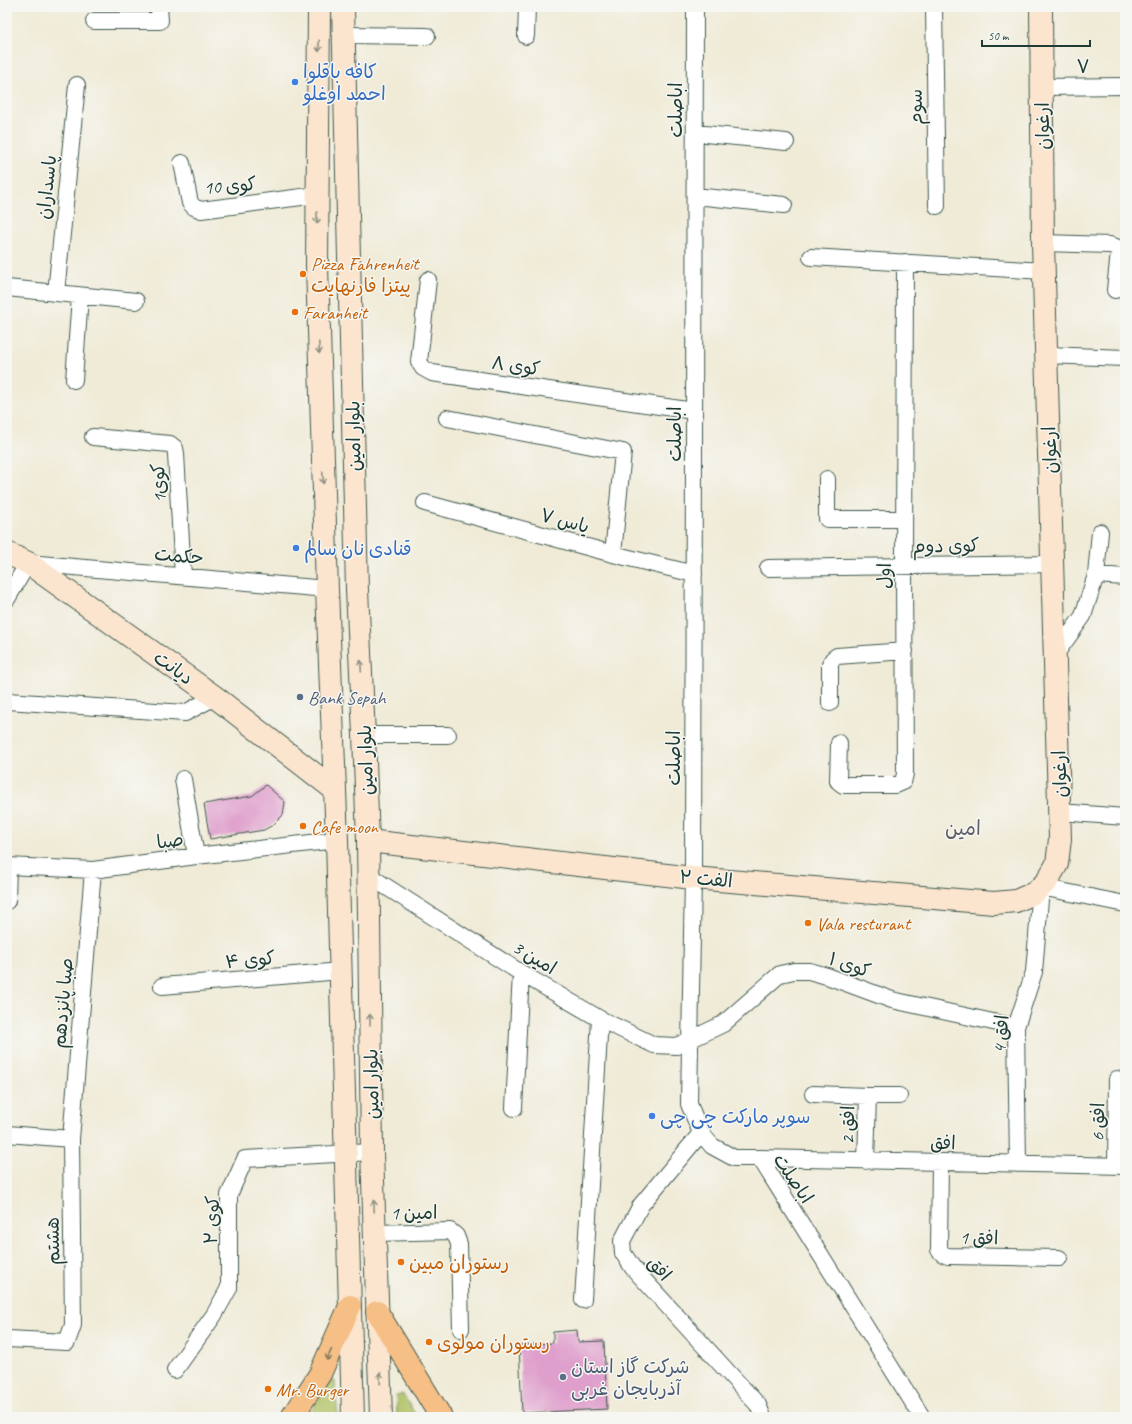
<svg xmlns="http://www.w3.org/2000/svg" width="1132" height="1424" font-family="Caveat,'Playpen Sans Arabic',sans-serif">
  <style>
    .green { fill: #b1c367; stroke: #68804e }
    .building { fill: #df9fcc }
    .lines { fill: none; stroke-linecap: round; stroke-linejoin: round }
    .street-casing { stroke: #3e574c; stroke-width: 18 }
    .secondary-casing { stroke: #3e574c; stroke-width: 24 }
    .primary-casing { stroke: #3e574c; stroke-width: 24 }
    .street { stroke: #fff; stroke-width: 16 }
    .secondary { stroke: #fbe5cf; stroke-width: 22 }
    .primary { stroke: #f5bf86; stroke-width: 22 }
    .oneway { stroke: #8d9182 }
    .oneway2 { stroke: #7f7859 }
    .shop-dot { fill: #3f7fe0; stroke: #f6f6f2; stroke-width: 1.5 }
    .food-dot { fill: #e8710a; stroke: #f6f6f2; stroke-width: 1.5 }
    .service-dot { fill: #5c6f8a; stroke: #f6f6f2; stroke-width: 1.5 }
    .labels { text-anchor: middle; stroke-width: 3; stroke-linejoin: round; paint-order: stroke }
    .street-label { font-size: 19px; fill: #1f3d34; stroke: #f6f6f2 }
    .shop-label { font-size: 19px; fill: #366cbe; stroke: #f6f6f2; text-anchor: start }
    .food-label { font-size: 19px; fill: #c56008; stroke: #f6f6f2; text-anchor: start }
    .service-label { font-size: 19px; fill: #4e5e75; stroke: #f6f6f2; text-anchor: start }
    .neighbourhood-label { font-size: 20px; fill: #625f69; stroke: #f6f6f2 }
  </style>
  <rect width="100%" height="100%" fill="#f6f6f2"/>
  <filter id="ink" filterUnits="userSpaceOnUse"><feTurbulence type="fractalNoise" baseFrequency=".025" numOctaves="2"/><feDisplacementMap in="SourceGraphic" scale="8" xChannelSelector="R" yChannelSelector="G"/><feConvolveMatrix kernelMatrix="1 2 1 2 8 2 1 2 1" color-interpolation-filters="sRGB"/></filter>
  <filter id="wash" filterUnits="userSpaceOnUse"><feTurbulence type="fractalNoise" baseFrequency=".012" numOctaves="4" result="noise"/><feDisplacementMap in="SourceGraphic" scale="16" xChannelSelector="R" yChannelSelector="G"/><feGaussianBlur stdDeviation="0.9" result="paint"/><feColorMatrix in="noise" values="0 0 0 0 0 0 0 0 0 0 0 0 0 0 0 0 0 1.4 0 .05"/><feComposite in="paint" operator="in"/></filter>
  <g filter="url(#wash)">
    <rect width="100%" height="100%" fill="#f0ebd7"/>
    <path class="green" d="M331,1378L335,1381L338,1417H307Z
      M403,1394L417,1417H397L396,1396Z"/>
    <g id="blocks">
      <path class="building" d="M266,785L285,802L283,815L273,825L264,830L210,839L204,804L252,796Z
        M577,1330L578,1342L604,1341L607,1409L522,1413L519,1345L553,1343V1332Z"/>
    </g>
  </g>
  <g filter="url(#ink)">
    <use href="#blocks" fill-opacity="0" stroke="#3e574c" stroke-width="1"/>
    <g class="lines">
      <defs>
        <path id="street" d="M695,7L693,878L689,1104L701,1133L712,1146L734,1158H760L922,1417
          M934,7L937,206
          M94,21H160L159,7
          M344,35L427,36
          M526,36L527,7
          M1041,87L1125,86
          M695,133L786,142
          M182,163L190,203L194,207L201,210L317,195
          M695,196L784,205
          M1043,243L1110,245L1116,247L1119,252L1115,290
          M811,257L1044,271
          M428,280L419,362L423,368L432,373L694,411
          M7,288L136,301
          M56,293L77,85
          M1046,355L1125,358
          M74,380L80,296
          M447,418L623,452L613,554
          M93,437L170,444L175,448L176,454L183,576
          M827,479V519H904
          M425,503L613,554L694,574
          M768,568L1053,564
          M1096,575L1125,577
          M7,599L28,563L327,589
          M1055,655L1083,616L1096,575L1100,532
          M7,701L185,713L215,697
          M830,703V664L833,659L837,656L905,651
          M364,735H448
          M839,743L838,781L843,785H896L903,782L905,774L904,566L905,262
          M183,779L196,856
          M1060,812L1125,817
          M7,866L93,870L196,856L337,840
          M368,875L521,973L600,1019L654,1045L677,1046L723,1024L780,974L794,971H809L827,976L892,1000L1016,1027
          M7,901L8,867
          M162,986L341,971
          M813,1094L868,1096L866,1161
          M868,1096H899
          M514,1108L521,973
          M701,1133L641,1205L622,1241L623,1253L633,1268L758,1405L763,1417
          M7,1134L71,1139
          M760,1158L1125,1166
          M940,1162L939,1250L943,1254L948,1256L1059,1258
          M1018,1164L1016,1027L1034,972L1041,887L1125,904
          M1116,1166L1117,1079
          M375,1233L450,1231L456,1236L459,1244L461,1329
          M583,1300L600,1019
          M7,1339L67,1342L73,1325L71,1139L93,870
          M175,1370L214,1315L229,1288V1195L245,1159L372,1152"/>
        <path id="secondary" d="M319,7L317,266L327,589L337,840L353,1417
          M343,7L357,590L364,735L368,841L372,1152L381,1417
          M7,553L28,563L215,697L335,790
          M368,841L693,878L994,903L1016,901L1034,893L1041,887L1047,881L1057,864L1060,839L1043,243L1041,7"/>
        <path id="primary" d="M377,1312L441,1417
          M292,1417L320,1374L350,1306"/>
      </defs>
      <use href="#street" class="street-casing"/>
      <use href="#secondary" class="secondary-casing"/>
      <use href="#primary" class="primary-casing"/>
      <use href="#street" class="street"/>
      <use href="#secondary" class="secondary"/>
      <use href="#primary" class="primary"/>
    </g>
    <defs><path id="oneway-shaft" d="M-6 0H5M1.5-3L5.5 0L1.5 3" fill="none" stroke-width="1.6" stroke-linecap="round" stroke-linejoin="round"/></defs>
    <g class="oneway">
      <use href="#oneway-shaft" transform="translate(319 46) rotate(91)"/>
      <use href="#oneway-shaft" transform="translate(317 218) rotate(90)"/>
      <use href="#oneway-shaft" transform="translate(319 348) rotate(88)"/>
      <use href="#oneway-shaft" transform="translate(323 478) rotate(88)"/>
      <use href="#oneway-shaft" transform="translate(361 666) rotate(-93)"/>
      <use href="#oneway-shaft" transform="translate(370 1020) rotate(-91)"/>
      <use href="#oneway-shaft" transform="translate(374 1206) rotate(-92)"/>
      <use href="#oneway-shaft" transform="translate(380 1378) rotate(-92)"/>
    </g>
    <use class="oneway2" href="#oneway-shaft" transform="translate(329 1355) rotate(114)"/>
  </g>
  <g class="shop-dot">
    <circle cx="295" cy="82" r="4"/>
    <circle cx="296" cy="548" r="4"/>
    <circle cx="652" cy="1116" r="4"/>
  </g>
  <g class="food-dot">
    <circle cx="303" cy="274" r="4"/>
    <circle cx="295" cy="312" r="4"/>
    <circle cx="303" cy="826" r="4"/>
    <circle cx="808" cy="923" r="4"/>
    <circle cx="401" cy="1262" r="4"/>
    <circle cx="429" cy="1342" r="4"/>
    <circle cx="268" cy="1389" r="4"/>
  </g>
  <g class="service-dot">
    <circle cx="300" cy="697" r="4"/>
    <circle cx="563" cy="1377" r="4"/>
  </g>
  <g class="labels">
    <g class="street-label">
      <text x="1083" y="73">۷</text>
      <text transform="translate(915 107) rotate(-91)" y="7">سوم</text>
      <text transform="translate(675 110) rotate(-90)" y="7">اباصلت</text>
      <text transform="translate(1042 126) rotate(-91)" y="7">ارغوان</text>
      <text transform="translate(230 185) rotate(-5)" y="7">کوی 10</text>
      <text transform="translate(46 187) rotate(-84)" y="7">پاسداران</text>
      <text transform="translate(516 365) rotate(8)" y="7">کوی ۸</text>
      <text transform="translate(674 434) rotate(-90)" y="7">اباصلت</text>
      <text transform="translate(353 436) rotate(-91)" y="7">بلوار امین</text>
      <text transform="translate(1049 450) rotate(-92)" y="7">ارغوان</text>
      <text transform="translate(158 483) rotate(-93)" y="7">کوی1</text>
      <text transform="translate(565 520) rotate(15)" y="7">یاس ۷</text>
      <text transform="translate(946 545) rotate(-1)" y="7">کوی دوم</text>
      <text transform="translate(179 555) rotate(5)" y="7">حکمت</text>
      <text transform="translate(884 576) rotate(-90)" y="7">اول</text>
      <text transform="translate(174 667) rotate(36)" y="7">دیانت</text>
      <text transform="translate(673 758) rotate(-90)" y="7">اباصلت</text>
      <text transform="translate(365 760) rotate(-92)" y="7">بلوار امین</text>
      <text transform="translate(1059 774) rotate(-92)" y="7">ارغوان</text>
      <text transform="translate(170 840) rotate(-8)" y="7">صبا</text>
      <text transform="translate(706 878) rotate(5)" y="7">الفت ۲</text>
      <text transform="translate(535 957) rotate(31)" y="7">امین 3</text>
      <text transform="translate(250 959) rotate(-5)" y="7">کوی ۴</text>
      <text transform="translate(850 964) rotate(19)" y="7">کوی ۱</text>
      <text transform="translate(62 1003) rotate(-85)" y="7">صبا پانزدهم</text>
      <text transform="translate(1000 1034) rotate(-85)" y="7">افق 4</text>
      <text transform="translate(371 1084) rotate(-91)" y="7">بلوار امین</text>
      <text transform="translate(1097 1122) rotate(-89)" y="7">افق 6</text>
      <text transform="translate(847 1125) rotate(-89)" y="7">افق 2</text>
      <text transform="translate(943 1142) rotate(1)" y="7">افق</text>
      <text transform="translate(794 1178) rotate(56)" y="7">اباصلت</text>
      <text transform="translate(414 1212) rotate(-1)" y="7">امین 1</text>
      <text transform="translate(211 1220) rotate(-87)" y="7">کوی ۲</text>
      <text transform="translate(979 1237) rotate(1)" y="7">افق 1</text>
      <text transform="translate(52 1241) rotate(-91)" y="7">هشتم</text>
      <text transform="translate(660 1268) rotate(49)" y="7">افق</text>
    </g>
    <g class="shop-label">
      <text x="303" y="78">کافه باقلوا<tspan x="303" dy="22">احمد اوغلو</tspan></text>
      <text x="304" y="555">قنادی نان سالم</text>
      <text x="660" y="1123">سوپر مارکت چی چی</text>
    </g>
    <g class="food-label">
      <text x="311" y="270">Pizza Fahrenheit<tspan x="311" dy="22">پیتزا فارنهایت</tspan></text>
      <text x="303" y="319">Faranheit</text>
      <text x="311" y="833">Cafe moon</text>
      <text x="816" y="930">Vala resturant</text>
      <text x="409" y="1269">رستوران مبین</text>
      <text x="437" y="1349">رستوران مولوی</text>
      <text x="276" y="1396">Mr. Burger</text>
    </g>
    <g class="service-label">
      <text x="308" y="704">Bank Sepah</text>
      <text x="571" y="1373">شرکت گاز استان<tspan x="571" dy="22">آذربایجان غربی</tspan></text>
    </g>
    <g class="neighbourhood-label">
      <text x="963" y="835">امین</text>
    </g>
  </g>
  <rect width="1132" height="1424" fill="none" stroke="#f6f6f2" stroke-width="24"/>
  <path d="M982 40v6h108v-6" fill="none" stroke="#1f3d34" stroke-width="2"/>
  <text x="988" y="40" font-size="12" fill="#1f3d34" stroke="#f6f6f2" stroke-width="3" paint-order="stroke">50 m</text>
</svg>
